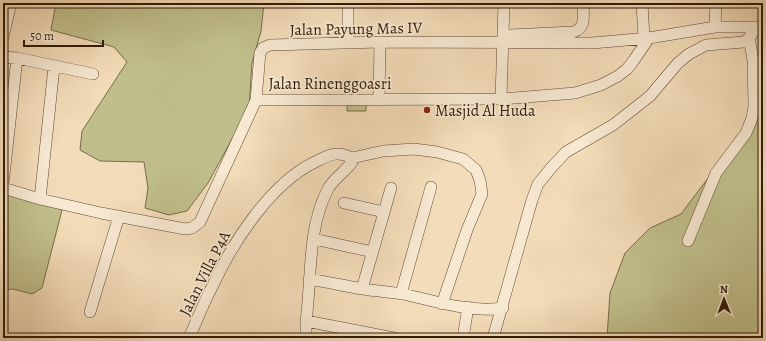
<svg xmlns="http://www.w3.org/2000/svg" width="766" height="341" font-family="Alegreya,serif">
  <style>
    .green { fill: #c0bf8b; stroke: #786c4a }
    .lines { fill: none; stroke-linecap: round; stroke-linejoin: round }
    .minor-casing { stroke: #614a34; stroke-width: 12 }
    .minor { stroke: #f7e8d2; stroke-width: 11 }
    .poi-dot { fill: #8f2418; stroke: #f7e8d2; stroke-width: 1.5 }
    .labels { text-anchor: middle; stroke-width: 3.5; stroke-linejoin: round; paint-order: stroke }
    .street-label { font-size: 16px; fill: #301a08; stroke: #f7e8d2 }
    .poi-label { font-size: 16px; fill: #301a08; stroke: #f7e8d2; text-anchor: start }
  </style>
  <rect width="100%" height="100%" fill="#f3dcb9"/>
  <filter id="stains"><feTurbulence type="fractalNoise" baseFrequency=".005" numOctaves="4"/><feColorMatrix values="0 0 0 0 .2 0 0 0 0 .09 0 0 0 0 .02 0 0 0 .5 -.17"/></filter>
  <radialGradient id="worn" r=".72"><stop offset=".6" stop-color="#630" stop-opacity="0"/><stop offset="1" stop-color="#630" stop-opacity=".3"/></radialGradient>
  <path class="green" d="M56,3H264L261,31L252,63L249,108L208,183L187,211L169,215L145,208L148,188L144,162L100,161L80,150L82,131L127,62L114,47L51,30Z
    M763,52V338H607L610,293L625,253L650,228L681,214L721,161L753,131Z
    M347,100H366V111H347Z
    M3,191L40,202L62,210L42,288L32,294L13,289L5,290L3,294Z"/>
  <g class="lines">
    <defs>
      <path id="minor" d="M348,3V43
        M642,3L644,38
        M715,27L716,3
        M510,35L573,32C587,28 583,14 583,3
        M3,37L11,3
        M3,57L17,58L93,74
        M379,98L380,42
        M501,99L504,3
        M256,100L501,99L575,93L601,85L618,76L627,69L634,60L649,38
        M352,158L383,151L414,149L437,152L463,159L476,170L480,180L482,194L467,230L442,304
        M3,184L17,58
        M3,188L40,199L101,213L185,229L192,228L200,222L256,100L260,53L263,48L270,45L380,42L592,43L649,38L715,27H763
        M40,199L54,67
        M344,203L384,212
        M314,239L373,252
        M688,241L716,173L746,133L752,118L754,106L753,60L749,38
        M309,279C327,282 345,286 363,289C376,291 390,292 403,294C435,301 470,313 503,308
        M362,289L391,188
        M401,294L431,187
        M90,312L119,216
        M189,338C197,320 204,302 213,285C233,242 271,183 315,162C329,155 337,150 352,158V162C345,172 334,178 328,189C307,229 312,278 306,321L394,338
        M306,338V321
        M463,338L468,307
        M493,338L532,200L538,184L551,168L566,152L613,125L631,111L650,96L678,63L689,54L706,45L744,42L749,38L757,27"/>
    </defs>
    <use href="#minor" class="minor-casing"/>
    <use href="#minor" class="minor"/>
  </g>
  <circle class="poi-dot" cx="427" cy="110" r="4"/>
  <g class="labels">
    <g class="street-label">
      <text transform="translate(356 28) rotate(-1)" y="6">Jalan Payung Mas IV</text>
      <text x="330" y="89">Jalan Rinenggoasri</text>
      <text transform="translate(204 273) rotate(-63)" y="6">Jalan Villa P4A</text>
    </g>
    <g class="poi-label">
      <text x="435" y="116">Masjid Al Huda</text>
    </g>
  </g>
  <rect width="766" height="341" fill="none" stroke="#f3dcb9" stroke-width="16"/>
  <rect x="4" y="4" width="758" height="333" fill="none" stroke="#301a08" stroke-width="2"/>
  <rect x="8" y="8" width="750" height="325" fill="none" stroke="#301a08"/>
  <g transform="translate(724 299) rotate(359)" stroke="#f7e8d2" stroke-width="3" paint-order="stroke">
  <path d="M0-3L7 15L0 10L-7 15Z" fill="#301a08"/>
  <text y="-6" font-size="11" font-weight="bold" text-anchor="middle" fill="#301a08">N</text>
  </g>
  <path d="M24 40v6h79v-6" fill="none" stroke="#301a08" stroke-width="2"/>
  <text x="30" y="40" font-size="12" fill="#301a08" stroke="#f7e8d2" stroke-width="3" paint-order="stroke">50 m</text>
  <rect width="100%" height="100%" filter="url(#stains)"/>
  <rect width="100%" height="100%" fill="url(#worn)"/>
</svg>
